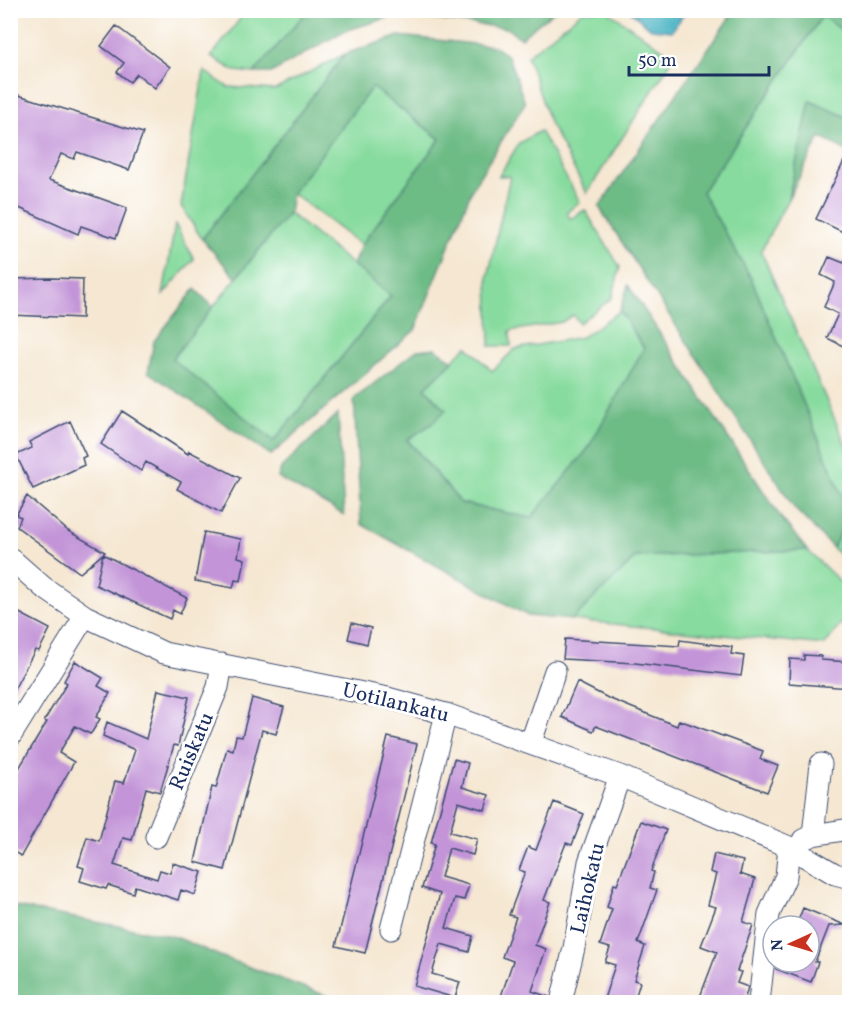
<svg xmlns="http://www.w3.org/2000/svg" width="860" height="1013" font-family="Vollkorn,serif">
  <style>
    .green { fill: #87db9e; stroke: #51857e; stroke-width: 1.5 }
    .forest { fill: #6dbb85; stroke: #447572; stroke-width: 1.5 }
    .water { fill: #46b2c3; stroke: #307090; stroke-width: 1.5 }
    .building { fill: #c395d8 }
    .lines { fill: none; stroke-linecap: round; stroke-linejoin: round }
    .minor-casing { stroke: #3c4b6f; stroke-width: 23 }
    .minor { stroke: #fff; stroke-width: 21 }
    .labels { text-anchor: middle; stroke-width: 6; stroke-linejoin: round; paint-order: stroke }
    .street-label { font-size: 21px; fill: #1b2f5e; stroke: #fff }
  </style>
  <rect width="100%" height="100%" fill="#fff"/>
  <filter id="ink" filterUnits="userSpaceOnUse"><feTurbulence type="fractalNoise" baseFrequency=".0167" numOctaves="2"/><feDisplacementMap in="SourceGraphic" scale="12" xChannelSelector="R" yChannelSelector="G"/><feConvolveMatrix kernelMatrix="1 2 1 2 8 2 1 2 1" color-interpolation-filters="sRGB"/></filter>
  <filter id="wash" filterUnits="userSpaceOnUse"><feTurbulence type="fractalNoise" baseFrequency=".008" numOctaves="4" result="noise"/><feDisplacementMap in="SourceGraphic" scale="24" xChannelSelector="R" yChannelSelector="G"/><feGaussianBlur stdDeviation="1.35" result="paint"/><feColorMatrix in="noise" values="0 0 0 0 0 0 0 0 0 0 0 0 0 0 0 0 0 1.4 0 .05"/><feComposite in="paint" operator="in"/></filter>
  <g filter="url(#wash)">
    <rect width="100%" height="100%" fill="#f5e7d1"/>
    <path class="green" d="M606,10L674,57L587,193L550,124L527,56L583,11Z
      M246,11H308L254,73L235,71L211,57Z
      M822,16L849,35V118L810,102L788,199L761,251L849,452V512L751,278L702,192Z
      M345,54L243,190L202,239L181,206L204,71L228,87L275,90Z
      M372,87L440,139L361,245L292,193Z
      M540,131L580,202L567,212L570,219L585,210L620,267L612,298L579,323L573,315L562,322L510,331L511,346H490L488,277L510,176H499L519,143Z
      M289,213L391,296L274,441L171,359Z
      M175,224L194,259L163,295Z
      M620,311L644,348L587,450L531,518L461,503L407,439L430,425L445,410L425,388L467,346L492,371L515,349L582,337Z
      M849,515V564L833,548Z
      M807,550L849,590V613L825,645L572,620L636,557Z"/>
    <path class="forest" d="M308,10H554V11L521,38L506,28L397,15L344,31L271,73H254Z
      M734,11H849V35L822,16L702,192L751,278L849,512L833,548L795,509L599,207Z
      M399,36L493,46L508,56L525,103L473,187L415,330L271,455L148,372L154,341L195,289L213,307L172,359L274,441L391,296L353,265L361,245L440,139L372,87L292,193L289,213L236,278L202,239L345,54Z
      M810,101L849,118V152L820,137L788,199Z
      M628,285L779,515L807,550L636,557L572,620L528,616L361,524L354,399L417,350L435,348L453,361L425,388L446,410L430,425L407,440L461,503L531,518L587,450L644,348L620,311Z
      M338,414L344,515L278,478L281,468Z
      M11,906L176,937L220,956L343,1002H11Z"/>
    <path class="water" d="M630,11H686L672,31L651,29Z"/>
    <g id="blocks">
      <path class="building" d="M116,26L170,67L155,88L137,74L130,82L117,72L124,63L101,46Z
        M15,94L143,133L129,170L77,152L74,159L61,154L49,180L127,208L116,238L81,226L78,234L10,204V107Z
        M849,151V235L816,219Z
        M849,251V349L827,338L838,314L824,307L835,282L821,275L829,257L844,263Z
        M52,278L83,279L82,318L10,315V279Z
        M122,411L188,454L189,451L240,478L221,513L177,489L181,482L146,462L141,471L101,444Z
        M70,421L86,456L82,458L84,465L33,489L16,455L32,448L29,442Z
        M27,496L68,531L105,552L80,573L17,527L21,517L16,515Z
        M204,532L241,539L238,557L245,559L241,581L235,580L233,588L195,581Z
        M103,554L187,598L180,614L173,610L170,619L96,585Z
        M10,608L50,629L39,651L35,650L10,697Z
        M352,623L371,628L367,644L348,639Z
        M565,639L679,646L680,640L732,647L731,654L744,656L741,676L635,663L563,659Z
        M804,655L821,656V660L849,662V688L789,683L790,659L804,660Z
        M75,661L103,678L98,686L110,693L96,717L100,719L92,732L90,734L75,726L59,753L74,762L21,856L10,850V783L47,722L44,721L67,683L64,681Z
        M577,682L608,698L677,726L679,720L763,751L760,759L778,766L767,792L596,726L593,731L562,717Z
        M158,690L189,697L178,746L174,745L160,792L146,788L132,840L123,838L114,865L157,879L160,870L170,873L173,863L202,872L195,895L181,890L178,900L135,886L133,893L108,885L106,889L80,881L84,868L78,866L87,837L99,841L115,781L124,783L135,750L103,736L107,722L146,739Z
        M252,698L284,707L276,734L262,730L225,870L195,862L212,787L216,788L227,748L233,750L236,736L242,737Z
        M388,737L417,744L365,953L336,946Z
        M454,759L468,763L462,787L489,795L485,810L458,802L450,832L477,839L473,855L449,848L441,877L469,885L464,900L455,898L446,928L473,936L469,952L441,944L432,974L460,982L455,998L414,986L440,894L422,888L435,844L431,843Z
        M554,802L584,814L572,845L566,843L544,900L550,902L535,945L546,949L532,991L549,997V1002H499L513,961L502,957L516,917L509,915L525,872L519,870L528,847L536,850Z
        M641,821L666,830L651,871L654,872L650,888L657,890L638,943L645,946L634,980L640,982L634,1002H603L615,965L605,962L610,948L600,945L612,909L607,907L614,884L617,885Z
        M714,854L743,861L740,874L755,879L743,922L753,925L737,971L741,972L737,983L748,987L744,1002H698L717,952L701,946L716,907L708,905L716,874L710,872Z
        M803,908L845,925L829,926L815,962H818L811,982L776,969V962H809V926H796Z"/>
    </g>
  </g>
  <g filter="url(#ink)">
    <use href="#blocks" fill-opacity="0" stroke="#3c4b6f" stroke-width="1.5"/>
    <g class="lines">
      <defs>
        <path id="minor" d="M10,558L43,587L85,616L164,653L388,698L446,714L620,776L789,847L835,874L850,878
          M10,737L85,616
          M531,742L555,671
          M813,835L821,764
          M156,837L218,687L222,664
          M803,840L813,835L850,829
          M391,929L446,714
          M561,1002L574,948L589,862L620,776
          M759,1002L769,914L786,876L789,847"/>
      </defs>
      <use href="#minor" class="minor-casing"/>
      <use href="#minor" class="minor"/>
    </g>
  </g>
  <g class="labels">
    <g class="street-label">
      <text transform="translate(396 702) rotate(14)" y="7">Uotilankatu</text>
      <text transform="translate(191 751) rotate(-67)" y="7">Ruiskatu</text>
      <text transform="translate(587 888) rotate(-77)" y="7">Laihokatu</text>
    </g>
  </g>
  <rect width="860" height="1013" fill="none" stroke="#fff" stroke-width="36"/>
  <g transform="translate(791 944) rotate(266)"><circle r="28" fill="#ffffff" stroke="#a4acbf" stroke-width="1.5"/>
  <path d="M0-4.5L10 22L0 15L-10 22Z" fill="#c8321e"/>
  <text y="-9" font-size="16" font-weight="bold" text-anchor="middle" fill="#1b2f5e">N</text>
  </g>
  <path d="M629 66v9h140v-9" fill="none" stroke="#1b2f5e" stroke-width="3"/>
  <text x="638" y="66" font-size="18" fill="#1b2f5e" stroke="#ffffff" stroke-width="4.5" paint-order="stroke">50 m</text>
</svg>
